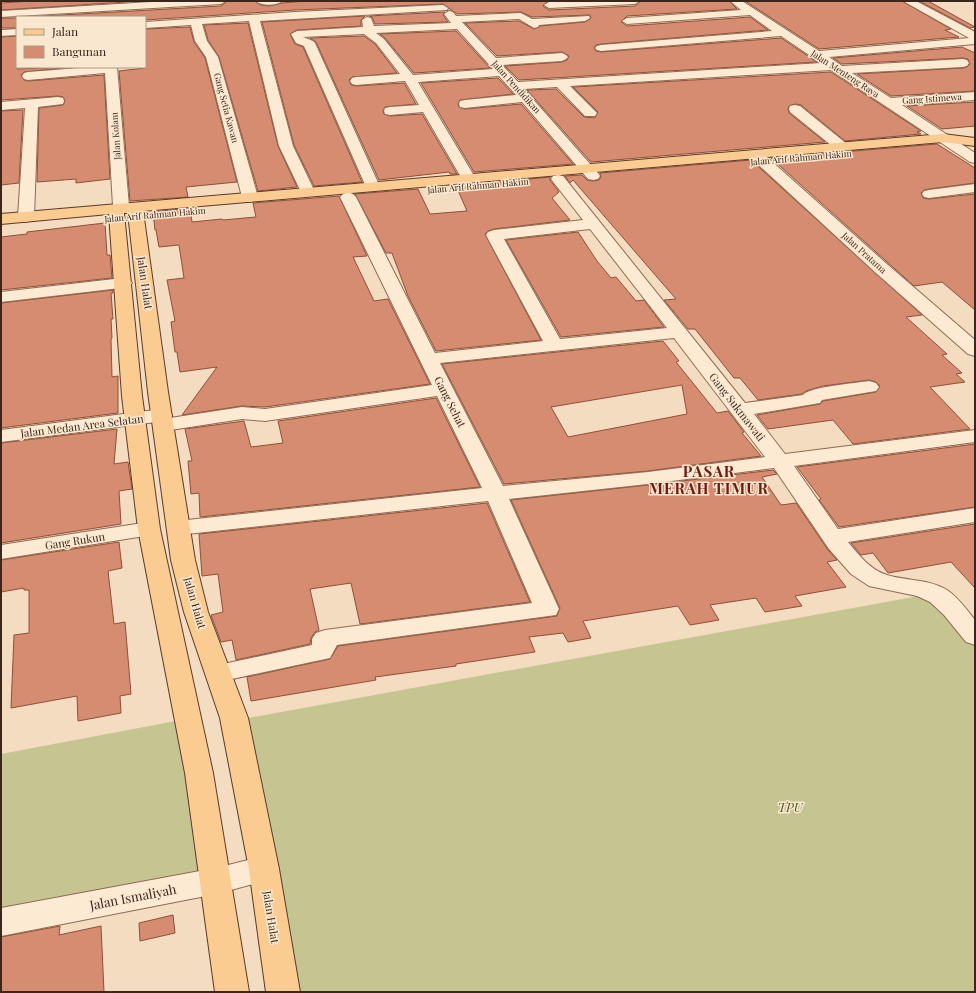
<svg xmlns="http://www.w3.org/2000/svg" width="976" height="993" font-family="'Playfair Display',serif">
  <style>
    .cemetery { fill: #c6c592 }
    .building { fill: #d68c70; stroke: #904f38; fill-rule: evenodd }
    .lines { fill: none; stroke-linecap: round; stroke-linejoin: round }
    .minor-casing { stroke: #8e6b55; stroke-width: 2 }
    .major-casing { stroke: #5b3a2a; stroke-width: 2 }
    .minor { fill: #fdead3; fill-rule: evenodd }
    .major { fill: #fbcc92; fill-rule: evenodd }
    .labels { text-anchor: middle; stroke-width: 3; stroke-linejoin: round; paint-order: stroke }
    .far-street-label { font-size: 9px; fill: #3b261b; stroke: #f9e7cf }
    .street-label { font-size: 11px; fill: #3b261b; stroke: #f9e7cf }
    .near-park-label { font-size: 13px; font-style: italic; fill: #545a1f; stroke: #f9e7cf }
    .near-street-label { font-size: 13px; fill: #3b261b; stroke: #f9e7cf }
    .district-label { font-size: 15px; font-weight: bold; letter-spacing: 1px; fill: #6d1c15; stroke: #f9e7cf }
  </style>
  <rect width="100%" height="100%" fill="#f3dcbf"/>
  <path class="cemetery" d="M919,596L941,604L975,645V992H289L248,718Z
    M181,720L198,876L1,918V754Z"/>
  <path class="building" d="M31,1H143L1,10V3Z
    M227,1H255L261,5L269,6L282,3L306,1H548L543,6L549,10L635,6L641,1H729L737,9L627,16L621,22L627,26L750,17L768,30L601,44L596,45L594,48L596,51L601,52L781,38L817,62L519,80L505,66L562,62L567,60L569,56L562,52L497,56L465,23L519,21L534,29L540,26L585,22L591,18L590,15L532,17L521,12L457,14L443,4L295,10L145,20V17H26L221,6Z
    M745,1H902L951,29L945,30L959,37L819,49Z
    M919,1H928L975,27L970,28Z
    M445,12L443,15L448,22L375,24L372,17L369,16Z
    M365,16L361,20V26L297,30L290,34L295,44L303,47L362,182L314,186L294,145L262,22Z
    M1,18H17V28H1Z
    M248,23L278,146L297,187L258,191L219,57L208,40L204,25Z
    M190,27L194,42L205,58L237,182L186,187L188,197L130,201L119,71L145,68V29Z
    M456,31L490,68L414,73L385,38L380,34Z
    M17,36V69L73,67L24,72L21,75L24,80L28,81L104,75L110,179L76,183V179L37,182L39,108L63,105L65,101L63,97L58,96L1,100V37Z
    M364,36L375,44L397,73L352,77L349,80L351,85L356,86L404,83L416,104L385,107L383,111L384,114L390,116L422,114L457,174H450L449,172L379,180L316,42L310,38Z
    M962,47L975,53V91L891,96L857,74L963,68L967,67L970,64L968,59L963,58L842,64L833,58Z
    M831,72L921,131L917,132L921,134L845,141L801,105L795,104L789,106L788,109L789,113L825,142L591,162L527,90L556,89L584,117L595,118L598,112L573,87Z
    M498,78L513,94L460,100L458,104L459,107L465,109L521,104L573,164L474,172L421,83Z
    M975,102V126L942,129L907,106Z
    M23,110L19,183L1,185V111Z
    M937,144L975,168V183L929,189L924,190L921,193L923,198L929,199L975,194V310L942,282L914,286L771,158Z
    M751,160L922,315L906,317L947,354L942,355L962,373L956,374L965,382L930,387L970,429L853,444L833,420L768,429L757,415L820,404L823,401L876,392L880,386L876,382L869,380L823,386L806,391L802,394L758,400L740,378H734L695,329H688L664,300L676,299L573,180L570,183L565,176L582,175L587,180L593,181L599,180L601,177L600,173Z
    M550,177V180L559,192L552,198L570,220L494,229L488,231L485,234L541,340L436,351L408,296L392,253H386L355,194L418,189L430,214L467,211L456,186Z
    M339,196L367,256L353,257L374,301L388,299L430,384L265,407L242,406L182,415L217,367L180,372L177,352H175L171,322L175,321L167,280L184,278L179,245L159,247L156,230H155L153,212L190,208L192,222L222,219L223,220L256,217L253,203Z
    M105,223L107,255H110L112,278L1,290V237L27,234V232Z
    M578,232L597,261L611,278L616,277L636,301L644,300L664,327L561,337L506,240Z
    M113,290V293H111L113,319H111L112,338L111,339L112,377L118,376V413L1,428V303Z
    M663,341L679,361L676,362L717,413L728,411L744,432L742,433L761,456L648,471L504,484L442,364ZM682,385L687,414L568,437L551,407Z
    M436,398L480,487L200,517L199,493L191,494L188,461H192L185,429L244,421L251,447L283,443L278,421Z
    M117,429L114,464L128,462L132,489L119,491L121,524L1,543V443Z
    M975,444V507L839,527L819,500L821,499L797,467Z
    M773,470L777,474L762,477L781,505L796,503L828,550L837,560L827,562L846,587L795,596L802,606L765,612L756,598L710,605L719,620L690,625L678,606L583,621L591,638L568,642L563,633L529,637L535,652L456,664V666L375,677L376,680L251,701L247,677L330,659L338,646L557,616L560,608L511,500L648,485Z
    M487,503L530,602L360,624L351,583L310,589L319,630L315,632L311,638L310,644L236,660L232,640L221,642L211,615L223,612L218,574L202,576L199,534Z
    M975,524V588L951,562L888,573L873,553L861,555L851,543Z
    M119,542L122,568L108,571L114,624L125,622L131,694L120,696L121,713L78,721L77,696L11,708L14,635L29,633V590H24V588L1,592V560Z
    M173,915L175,933L140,941L139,923Z
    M60,926L59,935L101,926L104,992H1V937Z"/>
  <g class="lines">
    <defs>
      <path id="minor" d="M168,1H226L221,4L1,17V11Z
        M256,1H282C277,6 261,6 256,1Z
        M567,1H640L635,4L549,8L544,5L549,2Z
        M730,1H742L819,51L969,38L903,1H916L975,32V44L829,57L842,66L963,59L967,60L969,63L967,66L963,67L852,73L891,98L975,92V100L902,105L975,153V163L970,162L831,70L570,86L597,113L595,116H585L557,87L524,89L598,173L600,176L598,179L593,180L588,179L522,102L465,108L460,107L459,104L460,101L465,100L516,95L499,76L418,82L476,179L474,182L469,183L464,182L462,179L423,112L390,115L385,114L384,111L385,108L390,107L419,105L405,81L356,85L352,84L350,81L352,78L356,77L400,74L376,43L364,34L303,37L313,41L315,43L380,187L378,190L373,191L368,190L366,187L304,46L296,43L291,34L297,31L363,27L362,20L367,17L371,18L374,26L451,23L444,14L449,11L453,12L456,16L521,13L532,19L589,16L590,18L585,21L539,25L538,27L534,28L519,19L462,22L496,58L562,53L566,55L568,57L566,59L562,61L502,65L518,82L821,63L781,36L601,51L597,50L595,48L597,46L601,45L772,31L750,15L627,24L622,21L627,18L741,10ZM457,29L493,69L413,75L384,39L376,33Z
        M443,5L448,8L447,10L260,21L293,146L315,192L313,195L308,196L303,195L301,192L279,146L249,21L202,24L207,41L218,57L258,197L255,200L250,202L245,200L242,197L206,57L195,41L191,25L145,28V22L295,12Z
        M17,29V35L1,36V30Z
        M92,67H117L129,206L126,209L121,211L116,209L113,206L105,73L28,80L24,79L22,76L24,73L28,72Z
        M58,97L63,98L64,101L63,104L38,107L34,217L31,220L26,222L21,220L18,217L25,108L1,110V102Z
        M795,105L800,106L847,144L849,147L847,150L842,151L837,150L790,112L789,109L790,106Z
        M755,150L760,151L888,265L975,340V356L968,354L876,273L750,157L748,154L750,151Z
        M558,175L563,176L745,403L803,395C808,387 857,383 869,381L876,383L879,387L876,391L822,400L820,403L754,414L785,454L975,430V442L794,466L838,529L975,508V522L848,542C859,555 870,570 887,575C907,581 929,579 947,590C958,597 967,610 975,620V645L966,642L944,615L930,602L917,596L869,586L851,574L829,549L774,468L648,484L509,499L559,609L556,615L337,645L330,658L218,682L209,679L205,673L209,667L312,645V639L316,633L325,630L532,603L488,501L178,535L170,533L167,528L170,523L178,521L482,488L437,396L265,421L242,419L164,431L157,429L154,425L156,422L1,442V430L162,409L169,411L172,415L170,418L242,407L265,409L432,385L340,197L343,194L348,192L353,194L356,197L435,353L543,341L486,235L488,232L494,230L583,220L551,179L553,176ZM590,229L667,328L560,339L504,239ZM674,338L765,457L648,472L503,486L440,363Z
        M975,184V192L929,198L924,197L922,194L924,191L929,190Z
        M123,278L129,279L132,283L129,287L1,302V292Z
        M149,522L157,524L160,529L157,534L1,559V545Z
        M264,856L275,860L279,869L275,878L216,894L1,936V908L216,868Z"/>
      <path id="major" d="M943,134L975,138V146L943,142L143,211L168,392L195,560L208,612L248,718L279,869L300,992H266L249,869L220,718L184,612L171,560L148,392L128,213H124L142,396L160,529L213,773L249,992H215L185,773L138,529L122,396L109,214L1,224V214Z"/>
    </defs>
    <use href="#minor" class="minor-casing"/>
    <use href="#major" class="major-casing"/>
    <use href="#minor" class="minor"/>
    <use href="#major" class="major"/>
  </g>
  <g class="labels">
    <g class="far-street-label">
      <text transform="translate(845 74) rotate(33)" y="3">Jalan Menteng Raya</text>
      <text transform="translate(516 87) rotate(48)" y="3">Jalan Pendidikan</text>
      <text transform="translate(932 99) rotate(-4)" y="3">Gang Istimewa</text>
      <text transform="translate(226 108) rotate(75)" y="3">Gang Setia Kawan</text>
      <text transform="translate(116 136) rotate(-94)" y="3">Jalan Kolam</text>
      <text transform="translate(801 158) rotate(-5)" y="3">Jalan Arif Rahman Hakim</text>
      <text transform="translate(478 186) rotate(-5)" y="3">Jalan Arif Rahman Hakim</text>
      <text transform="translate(155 215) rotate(-5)" y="3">Jalan Arif Rahman Hakim</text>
      <text transform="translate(864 253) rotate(42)" y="3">Jalan Pratama</text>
    </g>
    <g class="street-label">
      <text transform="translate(145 283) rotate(82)" y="4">Jalan Halat</text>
      <text transform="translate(450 402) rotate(63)" y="4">Gang Sehat</text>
      <text transform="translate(737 407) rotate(52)" y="4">Gang Sukmawati</text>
      <text transform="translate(82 426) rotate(-7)" y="4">Jalan Medan Area Selatan</text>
      <text transform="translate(75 541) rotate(-9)" y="4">Gang Rukun</text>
      <text transform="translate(195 603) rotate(74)" y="4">Jalan Halat</text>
      <text transform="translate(271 917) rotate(81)" y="4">Jalan Halat</text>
    </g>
    <g class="near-park-label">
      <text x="790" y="812">TPU</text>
    </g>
    <g class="near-street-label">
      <text transform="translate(133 897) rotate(-11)" y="5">Jalan Ismaliyah</text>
    </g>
    <g class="district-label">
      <text x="709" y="477">PASAR<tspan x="709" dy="17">MERAH TIMUR</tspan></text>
    </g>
  </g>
  <rect width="976" height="993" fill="none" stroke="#3b261b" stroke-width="4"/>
  <rect x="16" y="16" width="130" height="52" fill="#f9e7cf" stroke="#ad9a87"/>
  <rect x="24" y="29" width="20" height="6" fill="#fbcc92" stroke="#ad9a87"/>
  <text x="52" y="36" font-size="12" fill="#3b261b">Jalan</text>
  <rect x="24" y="46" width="20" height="12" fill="#d68c70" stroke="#ad9a87"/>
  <text x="52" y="56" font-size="12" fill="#3b261b">Bangunan</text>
</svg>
